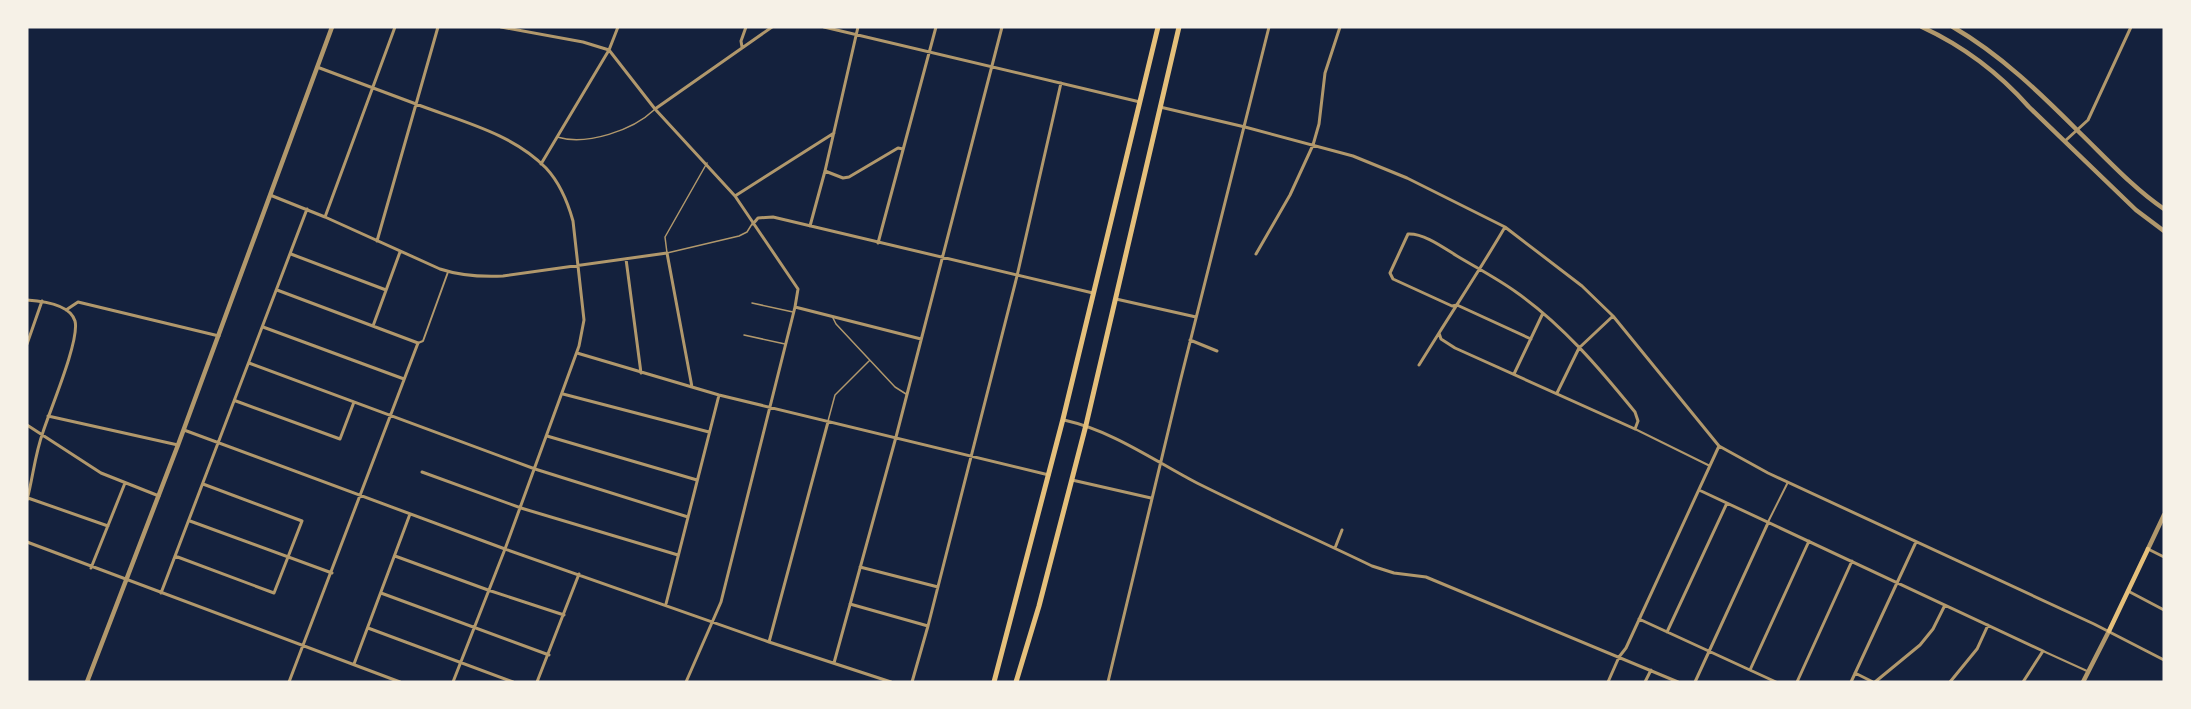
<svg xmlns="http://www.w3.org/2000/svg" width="2191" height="709" font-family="Signika,sans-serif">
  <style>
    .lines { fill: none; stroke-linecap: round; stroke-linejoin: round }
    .service { stroke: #b1986c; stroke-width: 1.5 }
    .pedestrian { stroke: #b1986c; stroke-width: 2 }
    .minor { stroke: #b1986c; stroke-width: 3 }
    .tertiary { stroke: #b1986c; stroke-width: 4.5 }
    .secondary { stroke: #e5c07b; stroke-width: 4.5 }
    .primary { stroke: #e5c07b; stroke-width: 5 }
  </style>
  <rect width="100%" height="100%" fill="#14213d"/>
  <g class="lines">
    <path class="service" d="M557,137C587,146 633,130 654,110
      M707,163L665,237L667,253L739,236L747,232L752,224
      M752,303L793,312
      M833,318L836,324L895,387L906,394
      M744,335L785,344
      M828,421L835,395L869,361"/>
    <path class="pedestrian" d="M418,343L423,341L448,272
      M1635,429L1710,466
      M1768,522L1788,482
      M2043,651L2087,671"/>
    <path class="minor" d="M501,27L583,42L609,50L655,109L735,196L798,289L795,307
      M824,27L1140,102
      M742,47L741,41L746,27
      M317,67C350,79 383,92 416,104C460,121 512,133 546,168C559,182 568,203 573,221L584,320L579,346L505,549L453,682
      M1160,107L1245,127L1353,156L1407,178L1505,227L1582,286L1613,316L1719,446L1768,473L2094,624L2164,660
      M655,109L772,27
      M2065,141L2088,120L2131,27
      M541,164L609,50L618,27
      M825,171L843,178L849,177L898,148L903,149
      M270,195L325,217L440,269C461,276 481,277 503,276L667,253L692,387
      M735,196L834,133
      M325,217L395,27
      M753,224L758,218L773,217L1093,293
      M810,226L825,171L858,27
      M1505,227C1484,263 1461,298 1439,333L1441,339L1455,348L1635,429L1638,421L1635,412C1600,369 1562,324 1516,292C1498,279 1477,268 1457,256C1444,248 1424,233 1408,234L1390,273L1393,279L1452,306L1457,305L1531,339
      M377,241L438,27
      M878,243L936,27
      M291,254L386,290
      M1256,254L1290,195L1313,145L1319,124L1325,73L1340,27
      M626,259L641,373
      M277,290L418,343L289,682
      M1116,299L1196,317
      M27,300C42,301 70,304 75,321C80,340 50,410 43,432C35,454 33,477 27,500
      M66,310L78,302L219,336
      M373,326L400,252
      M263,327L404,379
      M1190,340L1217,351
      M27,344L42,301
      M577,353L719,395L1049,475
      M249,363L535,469L688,517
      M1419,365L1439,333
      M1514,374L1543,313
      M1557,393L1579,348L1613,316
      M563,394L709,432
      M236,401L340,439L354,402
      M48,416L178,445
      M1064,420C1113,431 1153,460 1197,483C1255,512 1314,538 1372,566L1394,573L1426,577L1678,682
      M27,425L101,473L159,496
      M184,430L505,549L769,642L891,682
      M547,436L697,480
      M422,472L521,508L678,555
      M1072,480L1151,498
      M1699,490L2043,651L2023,682
      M28,498L108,526
      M190,521L332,573
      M27,542L400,682
      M1335,548L1342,530
      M2148,549L2164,557
      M175,556L274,593L302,521L203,484
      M395,556L488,590L564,615
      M860,567L938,587
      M91,568L125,483
      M2128,591L2164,610
      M161,593L307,209
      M381,593L549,655
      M666,604L719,395
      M850,604L928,626
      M1639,619L1776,682
      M368,628L513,682
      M1667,632L1727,503
      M769,642L828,422
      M834,663L896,437L1002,27
      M354,664L410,514
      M1750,670L1809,541
      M1855,673L1873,682
      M537,682L579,574
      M686,682L721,602L795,307L921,339
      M912,682L928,626L1017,276L1061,83
      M1108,682L1180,382L1269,27
      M1608,682L1619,657L1626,648L1719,446
      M1645,682L1651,670
      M1695,682L1768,523
      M1797,682L1852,561
      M1851,682L1916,542
      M1875,682L1920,645L1933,629L1945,605
      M1950,682L1977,649L1988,625"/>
    <path class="tertiary" d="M1922,27C1963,46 1999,73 2029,107L2136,210L2164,231
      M1953,27C2001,55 2040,93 2079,132C2106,158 2133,188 2164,209
      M2148,549L2164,515
      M87,682L178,445L332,27
      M2083,682L2109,631"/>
    <path class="secondary" d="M2109,631L2148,549"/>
    <path class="primary" d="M994,682L1063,419L1158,27
      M1016,682L1039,606L1086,425L1179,27"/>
  </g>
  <rect width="2191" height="709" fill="none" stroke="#f6f1e7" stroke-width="57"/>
</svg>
